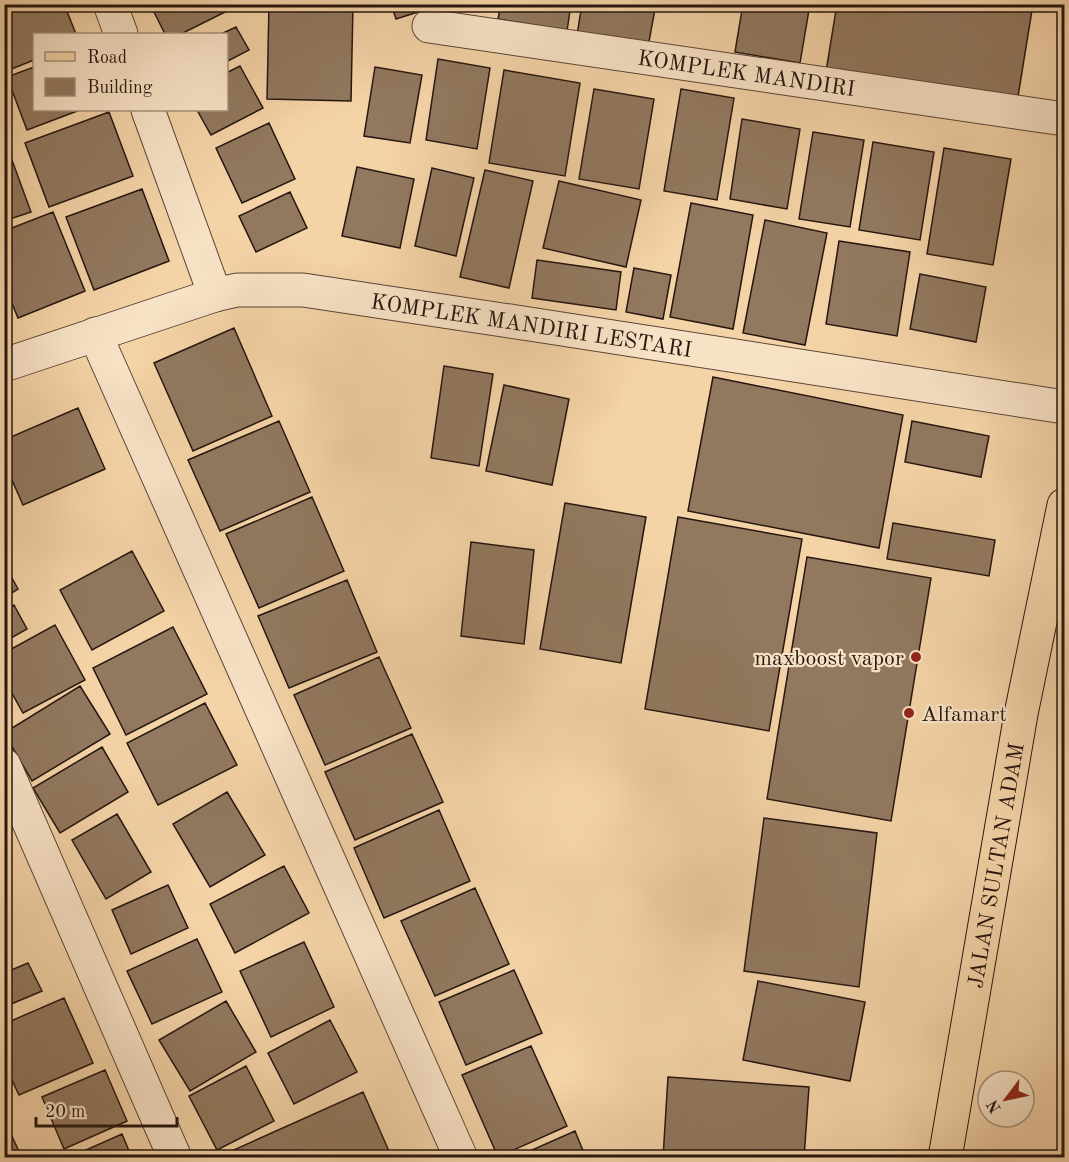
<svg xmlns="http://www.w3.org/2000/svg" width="1069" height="1162" font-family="'Old Standard TT',serif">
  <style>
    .building { fill: #91785f; stroke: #261610; stroke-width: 1.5 }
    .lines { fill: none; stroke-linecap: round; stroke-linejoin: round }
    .minor-casing { stroke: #5a4536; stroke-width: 35 }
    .major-casing { stroke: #261610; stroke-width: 35 }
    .minor { stroke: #f8e2c6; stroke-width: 33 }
    .major { stroke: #f4d3a7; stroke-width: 33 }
    .poi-dot { fill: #8f2418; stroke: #f8e2c6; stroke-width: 2 }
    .labels { text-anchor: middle; stroke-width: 4.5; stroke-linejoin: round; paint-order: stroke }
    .street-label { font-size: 22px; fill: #261610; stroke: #f8e2c6 }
    .poi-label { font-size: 22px; fill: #261610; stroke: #f8e2c6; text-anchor: end }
  </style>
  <rect width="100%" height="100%" fill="#f4d3a7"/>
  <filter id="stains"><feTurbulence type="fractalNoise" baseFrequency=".00333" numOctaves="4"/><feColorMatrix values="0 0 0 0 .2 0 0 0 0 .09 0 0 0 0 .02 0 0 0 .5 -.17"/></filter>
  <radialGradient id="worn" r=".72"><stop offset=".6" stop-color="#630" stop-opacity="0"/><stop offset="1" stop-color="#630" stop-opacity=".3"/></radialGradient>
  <path class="building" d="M8,4H64L76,34H34V60L9,70L4,57V6Z
    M150,4H234L235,7L181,34H165Z
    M269,4H353L351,101L267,99Z
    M391,4H443L396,19Z
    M501,4H571L567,31L498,19Z
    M582,4H656L648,47L577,35Z
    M743,4H810L800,63L735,52Z
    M837,4H1033L1016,109L825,78Z
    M236,27L249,50L226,62V34H221Z
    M438,59L490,68L477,149L426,140Z
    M240,66L263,108L211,135L197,110H226V73Z
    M34,67V110H80L27,130L7,77Z
    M375,67L422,75L410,143L364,136Z
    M504,70L580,83L565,176L489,163Z
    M594,89L654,99L639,189L579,179Z
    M681,89L734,98L717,200L664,191Z
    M109,112L133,176L49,207L25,143Z
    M742,119L800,129L787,209L730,199Z
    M269,123L295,179L242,203L216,148Z
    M813,132L864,140L850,227L799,219Z
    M873,142L934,152L920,240L859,230Z
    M944,148L1011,159L993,265L927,254Z
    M9,152L31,212L4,221V153Z
    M357,167L414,179L400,248L342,236Z
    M432,168L474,178L456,256L415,246Z
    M485,170L533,181L509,288L460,277Z
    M559,181L641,200L626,267L543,248Z
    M142,189L169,261L94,290L66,217Z
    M290,192L307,228L256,252L239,216Z
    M691,203L753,215L733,329L670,317Z
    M53,212L85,291L18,318L4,284V231Z
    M765,220L827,233L805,345L743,333Z
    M839,241L910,252L897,336L826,324Z
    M537,260L621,272L616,310L532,298Z
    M634,268L671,275L663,319L626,312Z
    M920,274L986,287L976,342L910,329Z
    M234,328L272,416L193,451L154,363Z
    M444,366L493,374L479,466L431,458Z
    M713,377L903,415L879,548L688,511Z
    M504,385L569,399L552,485L486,471Z
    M78,408L105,469L23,505L4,462V440Z
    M279,421L310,492L220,531L188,460Z
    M912,421L989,436L981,477L905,462Z
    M312,497L344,571L259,608L226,534Z
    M565,503L646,517L621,663L540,649Z
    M678,517L802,539L769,731L645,709Z
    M893,523L995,540L989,576L887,559Z
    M471,542L534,550L524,644L461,636Z
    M132,551L164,611L92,650L60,590Z
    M807,557L931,578L891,821L767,799Z
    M8,571L18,589L4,598V573Z
    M347,580L377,652L289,688L258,616Z
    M14,605L27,629L4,642V610Z
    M55,625L85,680L23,713L4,679V653Z
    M173,627L207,694L126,735L93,668Z
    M379,657L411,728L325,765L294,695Z
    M80,686L110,734L32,781L4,733Z
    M205,703L237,765L158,805L127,743Z
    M412,734L443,802L355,840L325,772Z
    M102,747L128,792L60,833L33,788Z
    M227,792L265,855L210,887L173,824Z
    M439,810L470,881L384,918L354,848Z
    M117,814L151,872L106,899L72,840Z
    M764,818L877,833L859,987L744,971Z
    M284,866L309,913L235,953L210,904Z
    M168,885L188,928L131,954L112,910Z
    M475,888L509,964L435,996L401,921Z
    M197,939L222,992L152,1024L127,971Z
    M304,942L334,1007L271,1037L240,971Z
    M28,963L42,991L4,1007V973Z
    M514,970L542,1033L466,1065L439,1002Z
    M758,981L865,1002L850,1081L743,1060Z
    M64,998L93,1063L19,1095L4,1063V1024Z
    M226,1001L256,1052L190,1091L159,1040Z
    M330,1020L357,1072L294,1104L268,1053Z
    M531,1046L567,1126L498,1157L462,1075Z
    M246,1066L274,1121L217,1150L189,1096Z
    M105,1070L127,1121L64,1149L42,1097Z
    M668,1077L809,1087L804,1158H663Z
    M363,1092L392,1158H216Z
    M4,1119L22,1158H4Z
    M575,1131L586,1158H514Z
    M122,1134L132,1158H68Z"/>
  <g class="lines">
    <defs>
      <g id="minor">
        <path d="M110,4L121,34"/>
        <path id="s1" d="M429,26L1064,119"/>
        <path d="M148,110L215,295"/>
        <path d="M95,334L461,1158"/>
        <path id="s2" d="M4,365L215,295L237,290H303L536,325L1064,407"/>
        <path d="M4,765L175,1158"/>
      </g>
      <g id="major">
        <path id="s3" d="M945,1158L1021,714L1064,505"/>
      </g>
    </defs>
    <use href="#minor" class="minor-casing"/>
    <use href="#major" class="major-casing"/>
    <use href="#minor" class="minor"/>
    <use href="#major" class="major"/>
  </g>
  <g class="poi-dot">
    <circle cx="916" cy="657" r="6"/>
    <circle cx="909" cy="713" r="6"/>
  </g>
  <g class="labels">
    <g class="street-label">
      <text dy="8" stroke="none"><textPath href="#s1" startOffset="321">KOMPLEK MANDIRI</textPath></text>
      <text dy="8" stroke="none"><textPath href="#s2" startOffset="542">KOMPLEK MANDIRI LESTARI</textPath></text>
      <text dy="8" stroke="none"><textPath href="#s3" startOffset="297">JALAN SULTAN ADAM</textPath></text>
    </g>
    <g class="poi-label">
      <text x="904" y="665">maxboost vapor</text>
      <text x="921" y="721" text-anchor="start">Alfamart</text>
    </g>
  </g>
  <rect width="1069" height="1162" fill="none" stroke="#f4d3a7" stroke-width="24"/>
  <rect x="6" y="6" width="1057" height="1150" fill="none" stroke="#261610" stroke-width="3"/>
  <rect x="12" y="12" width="1045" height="1138" fill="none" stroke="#261610" stroke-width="1.5"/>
  <rect x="33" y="33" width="195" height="78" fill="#f8e2c6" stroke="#a4907d" stroke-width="1.5"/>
  <rect x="45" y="52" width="30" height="9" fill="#f4d3a7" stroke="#a4907d" stroke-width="1.5"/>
  <text x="87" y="63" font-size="18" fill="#261610">Road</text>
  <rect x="45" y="78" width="30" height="18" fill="#91785f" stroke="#a4907d" stroke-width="1.5"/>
  <text x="87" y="93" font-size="18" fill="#261610">Building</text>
  <g transform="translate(1006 1099) rotate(238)"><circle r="28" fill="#f8e2c6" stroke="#a4907d" stroke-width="1.5"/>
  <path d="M0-4.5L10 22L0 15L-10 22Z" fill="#8f2418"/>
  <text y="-9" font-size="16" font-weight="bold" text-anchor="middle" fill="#261610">N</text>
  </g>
  <path d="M36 1117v9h141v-9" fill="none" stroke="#261610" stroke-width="3"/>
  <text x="45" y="1117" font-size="18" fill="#261610" stroke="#f8e2c6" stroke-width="4.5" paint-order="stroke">20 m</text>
  <rect width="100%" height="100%" filter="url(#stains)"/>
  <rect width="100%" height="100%" fill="url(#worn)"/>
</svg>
